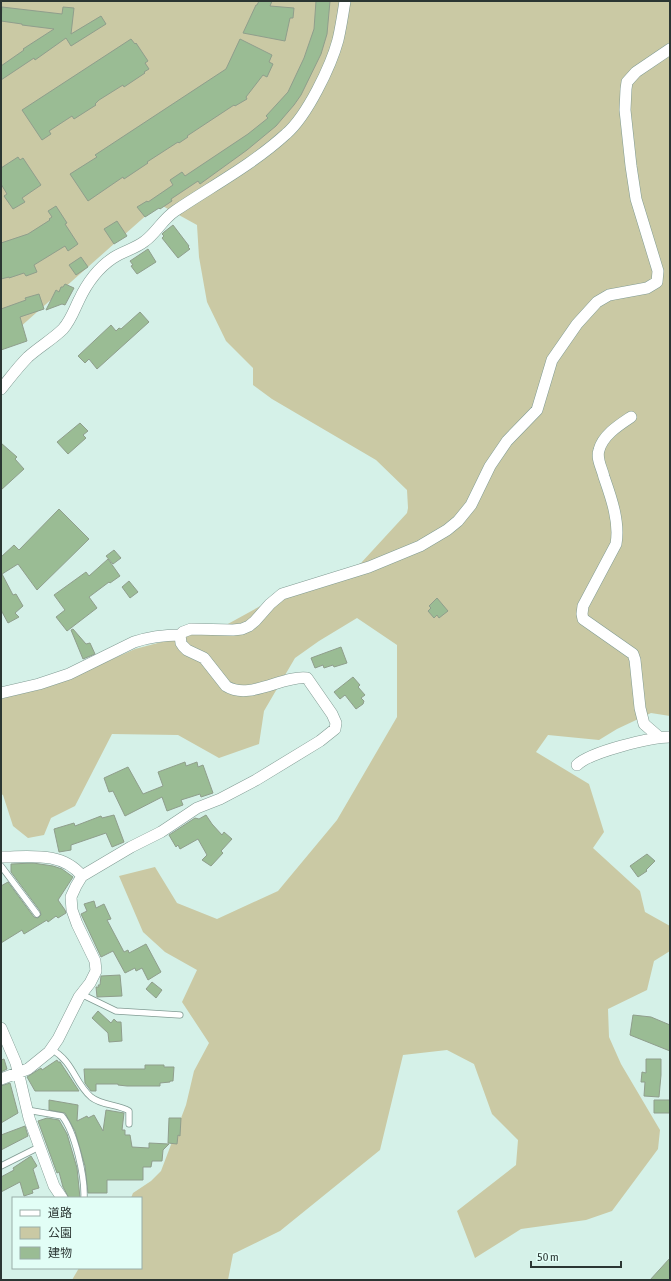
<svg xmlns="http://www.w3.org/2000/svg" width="671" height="1281" font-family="'Asap Condensed','Noto Sans JP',sans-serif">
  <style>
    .green { fill: #cac9a4 }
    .building { fill: #9abc94; stroke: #8f9e8c }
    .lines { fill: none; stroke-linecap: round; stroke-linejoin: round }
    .service-casing { stroke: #819b93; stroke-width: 7 }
    .minor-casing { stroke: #819b93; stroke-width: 12 }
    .service { stroke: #fff; stroke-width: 5.5 }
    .minor { stroke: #fff; stroke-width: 11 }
  </style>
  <rect width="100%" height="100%" fill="#d5f1e8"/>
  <path class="green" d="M1,1H670V716L651,713L617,729L599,740L548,735L536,752L589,784L604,832L593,848L640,891L645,912L670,926V951L654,961L647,990L608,1009L609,1037L621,1064L660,1130L658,1149L612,1211L586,1220L521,1229L475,1258L457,1211L516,1165L518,1140L492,1114L474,1064L447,1050L403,1055L380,1150L280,1231L233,1254L228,1280H72L79,1268H141V1198H131L133,1193L151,1181L161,1171L186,1105L194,1071L209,1043L182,1002L197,970L165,952L143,932L119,876L155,867L177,903L217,919L278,891L337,820L397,717V645L357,618L319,641L295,658L264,711L259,744L219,758L178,735L112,734L75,806L51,818L44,835L28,838L13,826L3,795L1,794V699L65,680L135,649L226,625L304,582L343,572L361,563L407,513L408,508L407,490L376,460L272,399L253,385V368L226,341L207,302L199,257L197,225L159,204L10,336L1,340Z"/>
  <path class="building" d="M259,1H272L270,6L294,8L293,18H290L285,41L243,33L256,5H257Z
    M316,1H330L327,34L321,54L301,95L294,105L276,126L247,150L200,184L198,181L171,199L172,201L160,209L159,208L145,217L137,207L147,201L148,202L173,185L170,180L182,172L185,176L248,134L268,118L266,116L288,92L304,58L314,29Z
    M2,7L62,14L63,7L74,8L71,34L101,16L106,24L71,46L66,38L35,60L34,58L1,80V66L24,50L23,49L54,29L22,25V24L1,21Z
    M131,39L135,44L136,43L148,61L145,63L149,69L144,72L145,73L124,87L123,85L99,100L95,104L96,105L74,119L72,116L49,131L51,134L42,140L22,110Z
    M240,39L272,55L269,62L273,64L267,77L263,75L246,97L247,99L235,106L234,105L187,136L188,137L179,143L178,142L147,162L148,163L124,179L123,177L88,201L70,174L97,157L95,155L226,69Z
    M18,157L20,160L23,158L41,185L22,198L25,202L13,209L4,196L7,194L1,184V168Z
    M56,206L67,223L65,224L78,244L68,251L65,246L34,265L37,272L26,276L24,273L9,278V277L1,279V243L28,234L50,220L49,219L52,217L48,211Z
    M117,221L127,236L114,244L104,229Z
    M173,225L189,246L188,247L190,249L178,258L162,238L164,236L162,234L164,232Z
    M148,249L156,262L137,274L131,266L133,265L130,261Z
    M81,257L88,267L76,275L69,265Z
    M65,284L74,288L65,305L62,304L46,310L56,290L59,292L61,287H63Z
    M39,294L44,309L20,317L27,341L1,350V309L26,300L25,298Z
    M140,312L149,322L97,369L89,359L85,363L78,356L111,325L116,331L119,328L121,329Z
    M80,423L88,431L83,435L86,438L68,454L57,442Z
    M1,443L17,457L15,459L24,469L1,490Z
    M59,509L89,539L37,590L18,564L2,574L13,595L16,594L23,606L15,613L19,617L8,623L1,610V557L14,545L19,550Z
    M114,550L121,558L113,564L106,556Z
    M108,559L120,576L110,583L109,582L89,597L97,608L67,631L56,617L65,610L54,595L86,572L89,576Z
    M129,581L138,592L130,598L122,587Z
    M437,598L448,611L439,618L437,615L434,618L428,611L431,608L429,606Z
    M73,629L86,644L90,643L95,654L83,659L71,630Z
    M341,647L347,663L334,667L333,665L324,668L323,665L315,668L311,658Z
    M353,677L360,685L358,687L365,695L361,698L364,701L363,704L356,709L345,695L340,699L334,692Z
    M185,762L186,766L197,762L198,767L203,765L213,793L201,797L200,794L181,800L183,805L167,811L162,797L125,816L113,791L109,792L104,778L128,767L143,794L163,786L158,772Z
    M114,815L124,842L112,847L106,833L71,845V850L59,852L54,829L74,823L75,826L101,816L102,818Z
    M206,815L212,824L222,835L224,832L232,839L221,851L223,853L211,866L202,860L207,855L198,839L180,849L178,845L176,847L169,835L195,818L199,819Z
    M647,854L655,861L646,870L647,871L638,877L630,866Z
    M33,863L53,866L62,869L73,877L58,900L65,910L66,913L58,918L56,916L48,922L47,920L24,934L22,930L1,943V886L8,882L34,917L38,918L41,915L40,911L11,872V864Z
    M94,901L96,908L104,904L111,919L107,920L124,952L128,950L129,953L146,944L161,972L148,980L142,968L136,971L135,968L125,973L113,951L101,957L81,914L87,911L84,904Z
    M120,975L122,996L97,997L96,987H99L98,985H100L101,976Z
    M152,982L162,990L156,998L146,989Z
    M98,1011L111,1023L114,1019L117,1022H121L122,1041L109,1042L108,1033L92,1018Z
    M633,1015L651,1017L670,1025V1051L630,1035Z
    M4,1059L7,1069L1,1072V1060Z
    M646,1059H661V1075L659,1097L644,1096L645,1082H641L642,1072L646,1073Z
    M57,1060L58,1062H60L79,1091H35L27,1077L41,1068L42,1070Z
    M145,1065H164V1067H174L173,1081H170V1082L160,1083V1086H127L118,1085V1084H96V1091H91L85,1083L84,1069H145Z
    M10,1083L18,1113L1,1123V1086Z
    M49,1100L78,1105L77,1121L87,1116L88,1118L94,1115L103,1131L106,1110L124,1113L122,1130H125V1135H130L132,1147L149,1148V1143L169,1144L163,1150L162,1161H152L151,1167H143V1180H107V1193H88L85,1166L75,1131L65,1113L49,1110Z
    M654,1100H670V1113H654Z
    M47,1118L59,1120L67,1134L77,1168L80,1198H69L63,1187L59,1172L57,1173L38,1121Z
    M169,1118H181L180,1136L178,1135L177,1144L168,1143Z
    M25,1126L28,1136L1,1150V1135Z
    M31,1156L37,1166L33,1169L39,1188L32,1190L33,1193L24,1196L20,1182L1,1192V1177L14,1170L13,1168Z
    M670,1258V1280H650Z"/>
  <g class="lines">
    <defs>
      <path id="service" d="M1,866L37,914
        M81,994L116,1011L180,1015
        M51,1049C74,1062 74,1082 91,1097C102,1106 118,1104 129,1111V1124
        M27,1110L62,1116C75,1132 85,1177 84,1198
        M1,1166L39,1147"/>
      <path id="minor" d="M1,389C10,378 18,367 28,357C39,347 53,339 63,329C71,320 74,310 79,300C87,283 98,268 113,258C123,251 135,249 145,241C156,233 163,219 175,211C212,186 252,165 286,134C307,116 331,66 338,40C341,27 343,14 345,1
        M631,417C619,425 603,435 599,450C596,459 602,468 604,477C611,497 620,522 616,544L583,606L582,614L583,619L633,654L635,660L640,708L644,724L659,737
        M1,693L39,684L69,674L134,642C149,637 164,635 180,635L183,632L191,629L233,630L242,629L249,626L255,621L270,604L282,594L369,567L420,546L447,530L458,521L471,505L490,466L507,441L537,410L552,360L577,324L597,302L609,295L647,288L657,282L658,271L636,199L631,166L625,110L626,89L627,82L636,72L670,49
        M577,765C590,752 651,737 670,737
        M1,857C29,857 62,851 82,876
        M1,1028L16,1063L29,1118L54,1186L62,1198
        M1,1079L28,1069L49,1052L58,1039L79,997L90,983L96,971L95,961L77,924L72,910L71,897L76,886L82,876L131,847L161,832L197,808L220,799L256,780L320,741L335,729L336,723L332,714L307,678C283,675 249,701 226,686L204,658L187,650L183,646L181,643L180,635"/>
    </defs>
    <use href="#service" class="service-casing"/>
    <use href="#minor" class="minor-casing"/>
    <use href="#service" class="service"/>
    <use href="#minor" class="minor"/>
  </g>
  <rect width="671" height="1281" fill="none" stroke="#2b3633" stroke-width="4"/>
  <rect x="12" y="1197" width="130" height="72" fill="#e2fef6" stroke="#99aea8"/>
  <rect x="20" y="1210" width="20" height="6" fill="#ffffff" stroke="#99aea8"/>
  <text x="48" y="1217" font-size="12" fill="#2b3633">道路</text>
  <rect x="20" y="1227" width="20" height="12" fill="#cac9a4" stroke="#99aea8"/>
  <text x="48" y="1237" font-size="12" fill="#2b3633">公園</text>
  <rect x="20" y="1247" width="20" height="12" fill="#9abc94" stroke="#99aea8"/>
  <text x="48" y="1257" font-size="12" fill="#2b3633">建物</text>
  <path d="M531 1261v6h90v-6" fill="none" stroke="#2b3633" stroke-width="2"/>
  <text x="537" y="1261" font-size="12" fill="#2b3633" stroke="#e2fef6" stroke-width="3" paint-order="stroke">50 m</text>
</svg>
